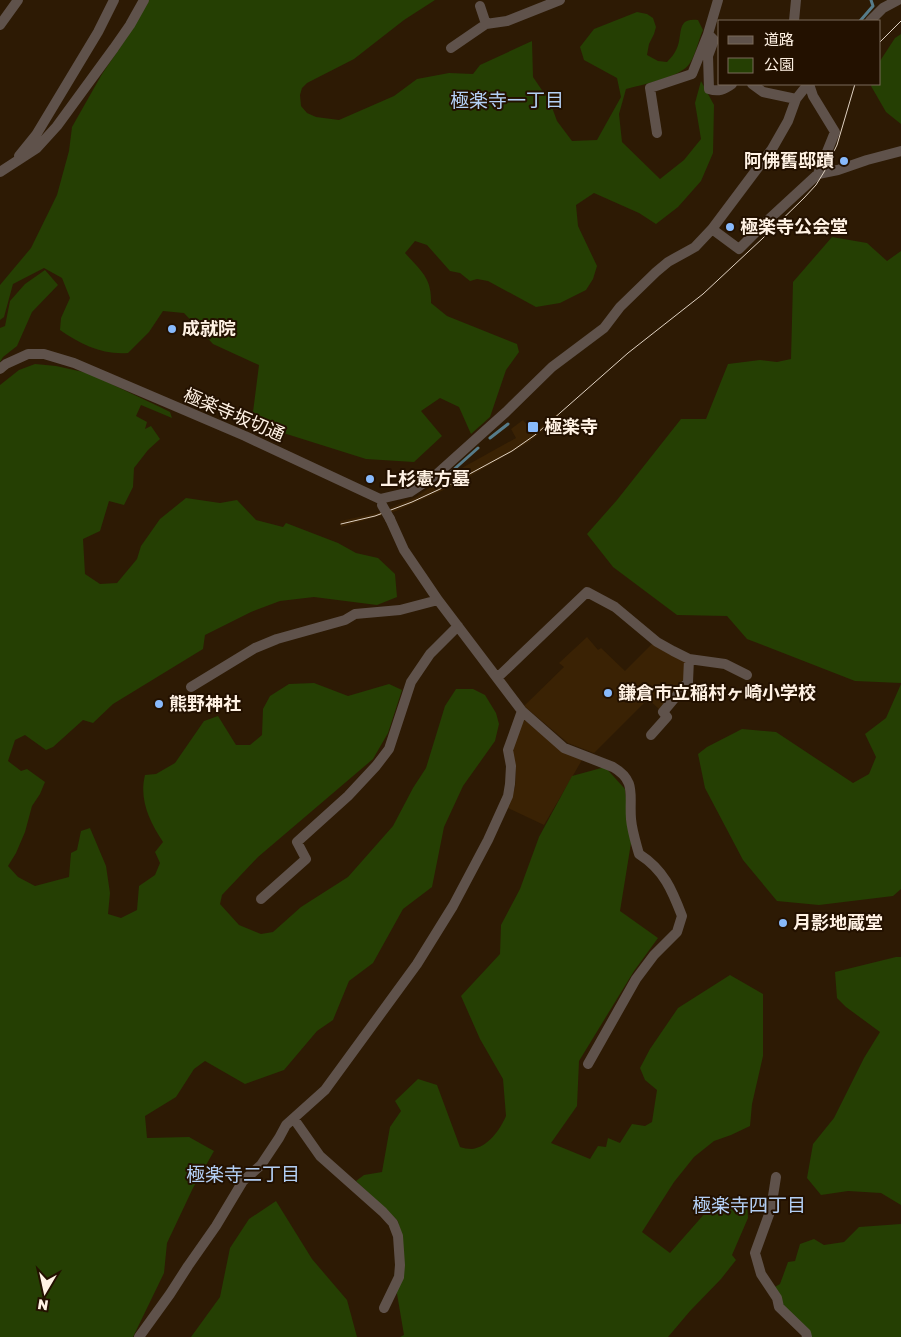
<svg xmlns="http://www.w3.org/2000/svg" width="901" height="1337" font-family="'Golos Text','Noto Sans JP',sans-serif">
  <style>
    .built { fill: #3a2204 }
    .green { fill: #253f03 }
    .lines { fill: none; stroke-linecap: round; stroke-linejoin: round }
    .stream { stroke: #567c8a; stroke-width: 3 }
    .minor { stroke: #5f524b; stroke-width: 10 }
    .tram { stroke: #e0d2c3; stroke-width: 1 }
    .minor-bridge { stroke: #5f524b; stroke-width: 10 }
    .poi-dot { fill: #88bafc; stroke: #231100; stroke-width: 2 }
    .labels { text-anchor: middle; stroke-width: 4; stroke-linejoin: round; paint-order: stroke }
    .poi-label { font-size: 18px; font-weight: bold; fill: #fff2e4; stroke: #231100; text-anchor: start }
    .street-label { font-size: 18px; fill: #fff2e4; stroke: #231100 }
    .neighbourhood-label { font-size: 19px; fill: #b3cff4; stroke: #231100 }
  </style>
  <rect width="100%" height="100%" fill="#2d1a04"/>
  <path class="built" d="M558,413L560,416L529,442L455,485L396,511L341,527L340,521L378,513L416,497L444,478L516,438L511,429L523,420L534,433Z
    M587,637L598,650L601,648L625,671L654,642L687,663V679L660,710L648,699L594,753L568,743L524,706L564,667L559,663Z
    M522,718L562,750L582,760L544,825L506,807L515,788L516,773L512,750Z"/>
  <path class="green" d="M148,0H435L404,20L354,59L307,83L302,88L300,95L301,106L307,113L316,117L339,120L394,96L417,79L449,73L473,74L480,65L532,41L533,77L550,102L557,121L572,141L597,140L621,97L617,78L584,60L580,47L594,29L637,12L647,14L653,18L656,27L654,34L649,44L647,55L658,61L667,62C671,58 675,53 677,48C683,34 676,17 698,20L703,30C698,41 696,54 690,63C682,77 641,85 626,89L619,114L622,142L660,179L684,160L701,139L695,103L701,81L714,105L713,153L701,181L678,207L656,224L639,213L594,193L576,205L578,226L597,266L593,279L586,290L560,303L536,307L488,281L477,279L470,281L460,273L450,271L427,245L415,241L405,253C421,271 432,278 431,303L447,316L517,344L519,352L506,370L490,417L471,434L459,407L440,398L421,411L442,436L414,462L366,459L277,431L257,420L253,412L259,365L213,344L184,313L163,311L149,332L128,353C102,355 80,344 60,330L61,318L70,298L62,278L44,268L13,284L4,317L0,320V285L31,248L57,195L69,151L72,127L102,74L128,36Z
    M901,34V124L886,112L871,86L872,84H880V61L895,38Z
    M832,237L867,243L887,261L901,251V683L855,681L747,639L727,616L677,615L613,567L587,534L617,500L681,419H706L728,364L760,360L777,362L791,359L793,282Z
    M45,270L58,285L32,312L17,346L3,357L0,362V328L5,326L10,301L25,284Z
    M35,364L56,366L88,373L162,408L170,412L172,418L141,405L136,416L147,422L145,429L151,426L160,439L148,450L134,468L133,487L124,505L109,501L100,531L83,539L85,574L100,584L117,583L137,559L141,546L160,519L186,498L220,503L237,500L256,520L283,527L286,523L338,543L356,553L378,558L395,574L397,597L377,605L314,597L280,601L251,612L205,635L203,649L113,704L93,723L83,720L53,747L46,750L25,735L15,740L8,761L21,771L27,769L45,782L40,794L32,806L25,832L16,853L8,866L18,877L35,886L69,877L71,853L77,850L81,831L90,828L106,866L110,893L108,914L121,918L137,910L139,886L155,875L160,863L155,852L163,842C149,821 139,799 145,775L156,774L175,763L204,721L218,716L236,745H250L262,735L263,709L270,696L289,684L314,683L348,696L389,684L402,690L388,733L373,759L258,857L222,895L220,904L239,925L261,934L273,932L301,907L348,877L393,826L413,788L426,768L445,706L456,689H473L485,695L496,713L499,724L495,741L463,786L444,827L432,887L403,909L373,963L349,981L333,1020L317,1031L284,1070L245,1084L205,1061L194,1069L176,1097L145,1116L147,1138L189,1137L214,1151L193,1188L167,1243L164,1273L133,1337H0V385L19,370Z
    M901,684V889L893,896L819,905L777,901L743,860L705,788L698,754L707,747L742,729L776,732L853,783L869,774L876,757L865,734L886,718Z
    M605,767L625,789L631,843L620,911L658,938L634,971L579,1061L577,1106L551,1143L590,1159L598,1146L606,1147L608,1138L620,1143L632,1124L645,1126L652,1122L657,1090L645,1080L640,1068L650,1049L678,1008L730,975L763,994V1056L752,1104L750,1126L731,1135L714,1141L694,1157L674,1182L642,1232L670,1253L706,1212L728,1198L747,1202L748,1218L732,1255L736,1260L721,1279L690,1311L668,1337H400L404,1335L394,1276L404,1253L398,1221L356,1181L364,1175L382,1172L390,1127L401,1111L395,1101L418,1079L437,1085L460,1147C463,1148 468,1149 472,1149C488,1147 500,1130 506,1116L503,1079L480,1039L461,996L500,954L501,925L520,889L539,837L572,776Z
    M896,957H901V1205L881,1193L848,1191L821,1195L807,1178L813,1144L834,1118L864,1058L880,1032L846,1007L837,998L835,972Z
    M276,1201L312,1259L347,1300L357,1337H191L220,1297L230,1248L249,1219Z
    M901,1224V1337H810L787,1313L773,1288L780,1284L788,1262L795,1261L800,1244L814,1239L824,1245L844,1242L859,1227Z"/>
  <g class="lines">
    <path class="stream" d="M860,21L873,6L871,0
      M490,438L508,424
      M451,472L478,448"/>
    <path class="minor" d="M718,0L708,34L714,40L708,56L709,89C718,92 724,90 732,84
      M480,6L486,24
      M794,21L796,0
      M870,21L883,8L898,0
      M0,25L18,0
      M451,48L486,24L507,21L560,0
      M752,84L763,92L796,99
      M809,84L813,96L835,132L818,174
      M657,133L650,88L692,74L708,34
      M19,156L36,135L98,32L114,0
      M0,172L37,148L57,126L114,48L130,25L144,0
      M712,229L739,249L767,221L818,174L838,170L867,160L901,151
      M0,369L6,364L28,354H44L74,363L245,436L380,499
      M380,499L410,492L437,474L506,412L552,367L604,328L620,307L656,272L668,262L695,247L712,229L772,149L788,121L796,99L808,84
      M390,519L404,550L438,600L522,711L564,748L613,767C637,781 629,795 631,819C632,831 636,843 639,854C664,870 672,890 682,916L677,932L654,955L636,979L588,1064
      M497,678L587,592L615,607L657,642L673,651L689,659L725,664L747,675
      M191,687L255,648L277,639L345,620L355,614L400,610L438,600
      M651,735L667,717L663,712L688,682L689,659
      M261,899L306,859L297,842L348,796L376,766L389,749L411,682L430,654L458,626
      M294,1119L320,1156L383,1212L393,1223L398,1236L400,1265L399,1277L384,1308
      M776,1177L771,1209L755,1253L761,1274L777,1298L779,1307L806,1333L807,1337
      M139,1337L170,1294L188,1266L216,1226L243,1181L261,1165L279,1138L286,1125L325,1090L417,964L453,906L488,840L508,796L510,784L511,766L508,750L522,711"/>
    <path class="tram" d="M880,42L901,21
      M341,524L375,516L412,502L451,484L512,451L535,435L628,353L703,294L763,238L804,198L816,185L824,172L837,145L855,84"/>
    <path class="minor-bridge" d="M382,505L390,519"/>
  </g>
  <g class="poi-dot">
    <circle cx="844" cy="161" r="5"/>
    <circle cx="730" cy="227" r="5"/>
    <circle cx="172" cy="329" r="5"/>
    <rect x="527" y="421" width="12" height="12" rx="2.5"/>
    <circle cx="370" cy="479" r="5"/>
    <circle cx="608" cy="693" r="5"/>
    <circle cx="159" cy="704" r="5"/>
    <circle cx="783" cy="923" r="5"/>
  </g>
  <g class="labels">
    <g class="poi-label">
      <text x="834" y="167" text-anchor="end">阿佛舊邸蹟</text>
      <text x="740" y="233">極楽寺公会堂</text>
      <text x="182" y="335">成就院</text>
      <text x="544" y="433">極楽寺</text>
      <text x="380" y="485">上杉憲方墓</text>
      <text x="618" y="699">鎌倉市立稲村ヶ崎小学校</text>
      <text x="169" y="710">熊野神社</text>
      <text x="793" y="929">月影地蔵堂</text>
    </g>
    <g class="street-label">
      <text transform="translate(234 415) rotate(23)" y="6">極楽寺坂切通</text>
    </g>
    <g class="neighbourhood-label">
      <text x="507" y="107">極楽寺一丁目</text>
      <text x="243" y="1181">極楽寺二丁目</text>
      <text x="749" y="1212">極楽寺四丁目</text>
    </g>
  </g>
  <rect x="718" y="20" width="162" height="65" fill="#231100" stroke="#7b6b5b"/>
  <rect x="728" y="36" width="25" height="8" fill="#5f524b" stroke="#7b6b5b"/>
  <text x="764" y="45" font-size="15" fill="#fff2e4">道路</text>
  <rect x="728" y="58" width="25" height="15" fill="#253f03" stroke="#7b6b5b"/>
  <text x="764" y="70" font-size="15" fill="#fff2e4">公園</text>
  <g transform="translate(45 1292) rotate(189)" stroke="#231100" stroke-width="4" paint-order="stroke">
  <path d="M0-4L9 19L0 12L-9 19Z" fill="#fff2e4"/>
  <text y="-8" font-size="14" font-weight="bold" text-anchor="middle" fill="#fff2e4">N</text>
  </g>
</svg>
